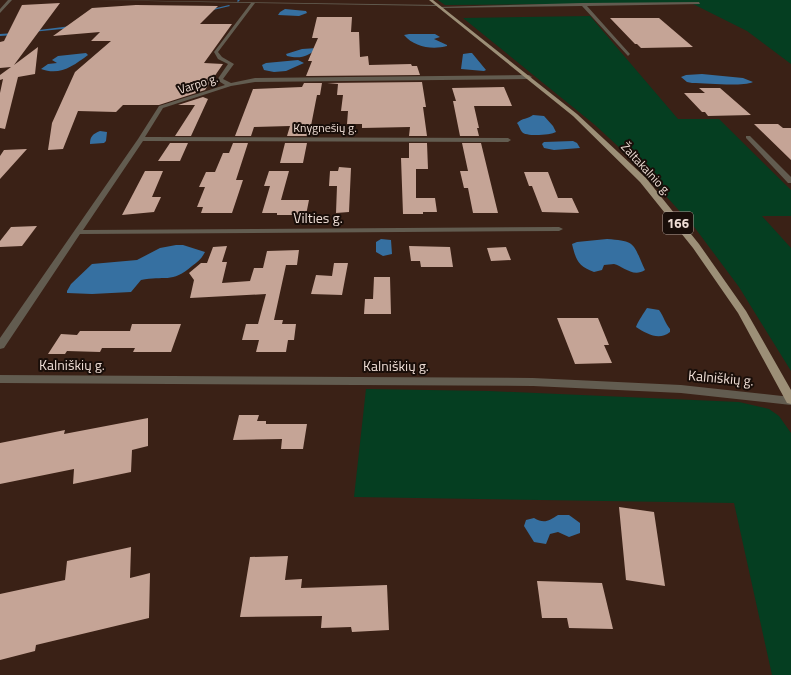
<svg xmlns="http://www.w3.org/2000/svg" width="791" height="675" font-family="'Titillium Web',sans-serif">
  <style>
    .green { fill: #053e21 }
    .water { fill: #3670a1 }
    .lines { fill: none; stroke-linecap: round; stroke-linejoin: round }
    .stream { fill: #3670a1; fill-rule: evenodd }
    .building { fill: #c5a496 }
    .minor { fill: #625c50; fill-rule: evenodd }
    .major { fill: #9c8f77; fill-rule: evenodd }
    .labels { text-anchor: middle; stroke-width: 4; stroke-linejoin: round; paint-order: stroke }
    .far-street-label { font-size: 12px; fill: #eeddd5; stroke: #190e09 }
    .shield { fill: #190e09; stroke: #ae9f98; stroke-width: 1 }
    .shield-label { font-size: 13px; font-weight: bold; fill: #eeddd5 }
    .street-label { font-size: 14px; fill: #eeddd5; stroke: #190e09 }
  </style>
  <rect width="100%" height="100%" fill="#3a2116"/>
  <path class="green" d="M438,0H791V64L747,31L691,3L445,5Z
    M590,16L678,119H719L791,190V216H762L791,248V371L739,287L695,228L635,162L595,125L463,18Z
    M366,389L489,391L739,402L769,409L779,416L791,433V675H772L734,503L354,497Z"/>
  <path class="water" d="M285,9L306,11L307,13L299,16L278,15L280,12Z
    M409,34H435L440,37L434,39L447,45V46C432,50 414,47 404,35Z
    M317,48C308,57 300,59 287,56L286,54L302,49Z
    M86,53L88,55C73,66 60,76 41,69L48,64L57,63L52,60L58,56Z
    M470,53H472L486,70L484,71L461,69L463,54Z
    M298,60L304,63L286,71L274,72L264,70L262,65L266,63Z
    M702,74L743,78L753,82C741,87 707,83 692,83L687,82L681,77L686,75Z
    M533,115L544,116L553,126L556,132C551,135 526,137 522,132C520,130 519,125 517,123C522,118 528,119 533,115Z
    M100,131L107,132L106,141L104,143L90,144C90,136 93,134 100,131Z
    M573,141L577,143L580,148L554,150L544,148L542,144L544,142Z
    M381,239L391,240L392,254L383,256L376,252V242Z
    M607,239C637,241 633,244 645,270C633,278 623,266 614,264C611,264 607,265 604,265L602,270L594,272C578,266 576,260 572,244L577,242Z
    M176,245H183L205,252C202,258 198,262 192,266C172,284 164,275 141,280L131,292L92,294L67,293V291L71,284L92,264L137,260L160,248Z
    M647,308L659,310C664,317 665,323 670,329V332C659,341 647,334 636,327C637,323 645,311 647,308Z
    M558,515H569L580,523V533L569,537L558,532L550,534L546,544L534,542L524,526L526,520L534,518C544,524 549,521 558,515Z"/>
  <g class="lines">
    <path class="stream" d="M238,0H240L238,2L237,1Z
      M229,5L230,6L209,11L208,10Z
      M71,26L72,28L32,32L31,31Z
      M15,33L14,35L0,36V34Z"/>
  </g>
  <path class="building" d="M60,3L14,65L38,47L35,74L18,77L5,129L0,128V93L3,79L0,80V75L11,67L0,68V42L4,41L22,5Z
    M136,5L218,6L200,24H232L204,63L223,64L205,90L159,105H123L116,112L78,111L63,149L48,150L52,123L75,72L111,41H91L100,32L53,36L92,8Z
    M317,17H352L351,32H359L360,57L368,56L369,65L411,64L412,66H417L420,75L306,76L312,61H308L318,38H312Z
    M610,18H659L693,47L641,48L637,44H635Z
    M422,82L426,107H423L427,136H409L410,127L362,128V124H347L348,111H341L343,95H337L338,84L327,83Z
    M304,83H322L320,95H317L309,136H287L290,126L254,127L251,136H235L253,89L302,87Z
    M504,87L512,106H474L479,128H477L479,136H460L453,101H456L452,88Z
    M699,88H720L751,115L708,116L705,112H702L684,93H705Z
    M203,97L208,99L191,136H175L195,105H178Z
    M754,124H778L783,128H791V160Z
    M170,143H188L180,161H158Z
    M233,143H248L236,180H243L232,213H201L203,207H197L205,187H199L206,172H215L223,153H229Z
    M285,143H307L303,163H280Z
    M409,143H427L428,169H416V198H435L437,212H423V214H403L401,158H409Z
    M462,143H481L498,213H473L468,188H464L460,171H468Z
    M27,149L0,179V156L4,150Z
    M339,167L351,168L349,212L336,213L337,186H329L330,171H338Z
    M145,171H163L152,197H161L154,212L122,215Z
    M269,171H289L281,200H309L306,215H277V213H262L270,186H264Z
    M524,172H548L558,198H572L579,213L542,212L532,186H529Z
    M37,226L22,246L0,247V241L11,227Z
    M227,246L222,262H227L222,283L250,281L254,268H263L267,251L299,250L297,265H286L274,320H283L282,324H296L294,340H288L286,352H256L259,340H242L246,324H258L266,294L190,298L194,280L189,273L201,263H207L213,247Z
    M409,246L450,247L453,267H421L420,261H411Z
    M506,247L511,260L491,261L487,248Z
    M334,263H348L342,295L311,294L316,275L332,276Z
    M374,277H390L391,314H364L365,299H373Z
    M557,318H598L609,345H604L612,363L575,364Z
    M132,324H181L171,352H133L135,348H102L100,352L67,351L65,354H48L61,334L77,335L80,331H130Z
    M239,415H259L257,421H266V424H307L303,449H281L282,439L233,440Z
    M148,418V446L132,450L131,472L73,484L74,469L0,484V443L65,430L64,434Z
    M619,507L654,512L665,586L626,580Z
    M131,547L130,578L150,573L149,618L36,645L35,651L0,660V594L65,580L67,561Z
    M288,556L285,580L302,579L301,588L387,585L389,630L352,632L351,627L321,628L322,616L240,617L250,557Z
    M537,581L602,583L613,629L569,628L567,618H542Z"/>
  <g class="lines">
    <path class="minor" d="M8,0H12L0,13V9Z
      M96,0L439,5L437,6L255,3L218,52L222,57L234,64L223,79L231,83L255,78L529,75L532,77L529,79L255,82L231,86L163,108L145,137L508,138L511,140L508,142L143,141L83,230L559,227L563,229L559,231L80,234L4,348L0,349V338L138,139L159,106L225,85L217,80L228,64L218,59L214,52L251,3Z
      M699,2L700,4L587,6L630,54L628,56L582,6L440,8L438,7L582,3Z
      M746,136H750L791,177V183H788L746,138Z
      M0,375L533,378L681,385L791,397V405L681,393L533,386L0,383Z"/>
    <path class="major" d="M429,0H433L577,114L646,178L699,244L746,311L791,390V404L787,403L738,313L693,248L640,182L573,116Z"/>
  </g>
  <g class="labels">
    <g class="far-street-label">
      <text transform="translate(198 84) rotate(-18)" y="4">Varpo g.</text>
      <text x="325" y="132">Knygnešių g.</text>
      <text transform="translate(646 169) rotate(47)" y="4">Žaltakalnio g.</text>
    </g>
    <rect class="shield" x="663" y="212" width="30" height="22" rx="3"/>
    <g class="shield-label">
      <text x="678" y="228">166</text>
    </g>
    <g class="street-label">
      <text x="318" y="223">Vilties g.</text>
      <text x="72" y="370">Kalniškių g.</text>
      <text x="396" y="371">Kalniškių g.</text>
      <text transform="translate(721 378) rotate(5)" y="5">Kalniškių g.</text>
    </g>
  </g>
</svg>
